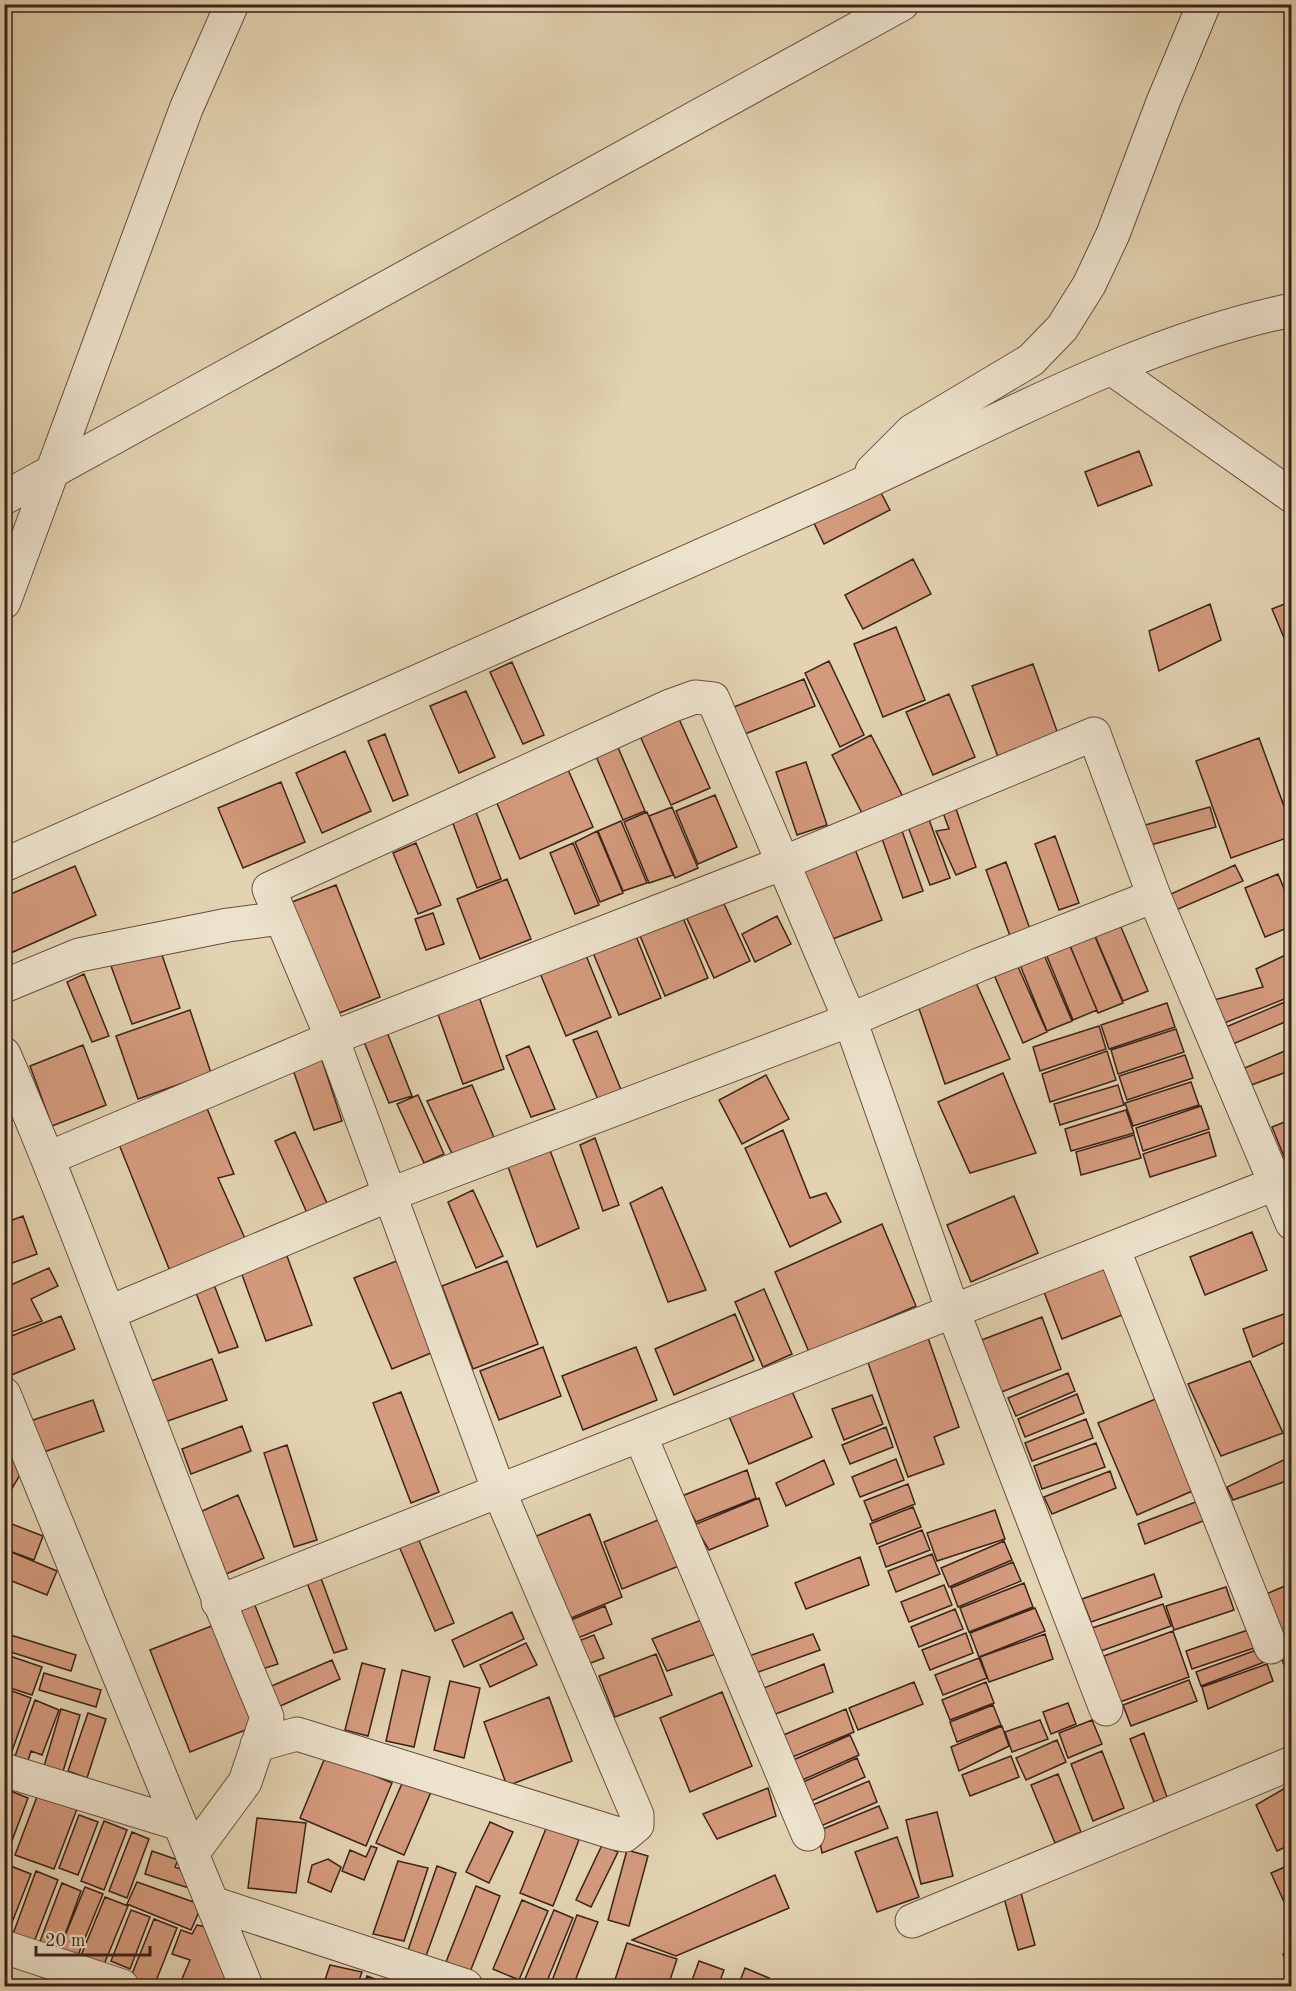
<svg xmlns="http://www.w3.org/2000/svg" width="1296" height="1991" font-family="'Old Standard TT',serif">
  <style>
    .building { fill: #d49a7d; stroke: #3d231a; stroke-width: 1.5 }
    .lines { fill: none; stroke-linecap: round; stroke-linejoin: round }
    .minor-casing { stroke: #664f40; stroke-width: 35 }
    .minor { stroke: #ede2cc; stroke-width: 33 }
  </style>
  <rect width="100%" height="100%" fill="#e3d3b1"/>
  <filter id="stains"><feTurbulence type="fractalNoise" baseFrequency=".00333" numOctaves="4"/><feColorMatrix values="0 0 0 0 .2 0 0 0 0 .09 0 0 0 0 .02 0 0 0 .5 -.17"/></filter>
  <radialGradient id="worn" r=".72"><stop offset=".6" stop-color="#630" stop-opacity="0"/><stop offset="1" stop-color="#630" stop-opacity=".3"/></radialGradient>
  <path class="building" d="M1139,451L1152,485L1098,506L1085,472Z
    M879,489L890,510L824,544L814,523Z
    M913,559L931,594L863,629L845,595Z
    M1292,601V657L1272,609Z
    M1210,604L1221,640L1159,671L1149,631Z
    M896,627L925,700L883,717L854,644Z
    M829,661L864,735L840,747L805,673Z
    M512,662L544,735L523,744L490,672Z
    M1033,664L1058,734L998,757L972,686Z
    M804,679L815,706L745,734L734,707Z
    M466,691L495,757L459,773L430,706Z
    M949,694L975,757L933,775L906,712Z
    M679,719L710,788L671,805L640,736Z
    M385,734L408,795L393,801L368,741Z
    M871,735L903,797L864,817L832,755Z
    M1259,738L1292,828V836L1231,858L1196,761Z
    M617,745L645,811L623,820L595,754Z
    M345,751L371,811L322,833L296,773Z
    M806,762L827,825L797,835L776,772Z
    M566,765L593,827L520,859L494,796Z
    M281,782L305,842L243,868L218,808Z
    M715,795L737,847L698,864L676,811Z
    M953,800L976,867L956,875L936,831L949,829L942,810Z
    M672,807L698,868L675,878L649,816Z
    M1210,807L1216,827L1143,847L1138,827Z
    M926,811L950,878L930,885L905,819Z
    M476,812L501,879L477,888L452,821Z
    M647,812L673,875L649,883L624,822Z
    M621,821L647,883L623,891L598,831Z
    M900,825L923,891L903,898L880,833Z
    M597,831L623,893L600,902L575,842Z
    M1055,836L1079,903L1059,910L1035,844Z
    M416,843L441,905L418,914L393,853Z
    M573,843L599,905L575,914L550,853Z
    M855,849L882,920L830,940L803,868Z
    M1006,862L1030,929L1010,936L986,870Z
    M1235,865L1243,881L1169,913L1162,898Z
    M75,866L96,915L4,956V897Z
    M1278,874L1285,891L1292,888V926L1265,937L1245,888Z
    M507,879L531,939L480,959L457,899Z
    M336,885L380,997L337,1014L292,902Z
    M720,895L750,961L714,978L684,912Z
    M433,913L444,944L426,950L415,919Z
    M681,913L708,978L665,996L638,931Z
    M777,916L791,944L755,962L742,934Z
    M1118,920L1148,991L1123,1001L1093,931Z
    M634,931L661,998L619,1015L591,948Z
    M1093,932L1123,1003L1098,1013L1069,943Z
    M1067,939L1097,1010L1073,1020L1044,949Z
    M583,948L611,1017L566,1036L537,966Z
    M160,949L180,1008L132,1024L111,966Z
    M1042,950L1072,1021L1047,1031L1018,960Z
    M1292,952V996L1222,1024L1214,1000L1263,987L1256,969Z
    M1015,960L1047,1032L1023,1043L992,970Z
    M84,974L109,1036L92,1042L67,982Z
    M973,976L1010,1059L945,1084L914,994Z
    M477,991L504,1069L463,1084L435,1006Z
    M1292,999V1019L1233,1044L1226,1027Z
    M1167,1003L1175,1027L1109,1049L1101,1025Z
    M190,1010L211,1073L138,1099L116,1036Z
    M1099,1026L1106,1049L1040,1071L1033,1047Z
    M385,1027L412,1096L389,1103L362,1037Z
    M1176,1029L1184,1052L1118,1074L1111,1050Z
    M597,1031L622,1092L599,1102L573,1040Z
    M83,1045L106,1105L52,1126L30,1066Z
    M529,1046L555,1109L531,1117L506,1056Z
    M1292,1048V1070L1246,1087L1240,1070Z
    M1107,1051L1116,1080L1050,1102L1042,1074Z
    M1185,1055L1193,1078L1127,1100L1119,1076Z
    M321,1057L342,1121L314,1130L292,1067Z
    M1003,1073L1036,1153L970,1173L938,1102Z
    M766,1075L789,1119L742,1144L719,1100Z
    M1191,1082L1199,1105L1133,1126L1125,1103Z
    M472,1085L498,1147L456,1162L427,1101Z
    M1118,1085L1124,1105L1060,1125L1054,1104Z
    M418,1095L444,1154L424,1163L397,1104Z
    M204,1101L234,1174L218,1178L247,1243L170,1271L116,1137Z
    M1201,1106L1209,1129L1143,1151L1136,1128Z
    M1126,1110L1134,1133L1071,1151L1065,1129Z
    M1292,1119V1162L1287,1164L1272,1127Z
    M783,1130L810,1198L826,1193L841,1222L790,1247L745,1148Z
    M295,1132L331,1212L311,1222L275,1141Z
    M1209,1132L1216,1156L1150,1177L1143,1154Z
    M1134,1135L1141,1158L1081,1175L1076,1152Z
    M595,1138L619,1205L603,1211L580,1145Z
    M548,1145L579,1228L537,1247L507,1164Z
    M4,1168L10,1183L4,1185Z
    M662,1187L706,1290L668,1302L630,1203Z
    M473,1190L503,1256L476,1268L448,1202Z
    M1014,1196L1038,1253L971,1282L947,1225Z
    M23,1216L37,1254L4,1266V1223Z
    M882,1224L916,1306L809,1352L775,1272Z
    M1252,1232L1267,1270L1205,1295L1190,1257Z
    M287,1256L312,1325L266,1341L241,1272Z
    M399,1260L436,1351L392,1369L354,1278Z
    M507,1261L538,1344L473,1369L442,1286Z
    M1100,1262L1127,1313L1062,1339L1044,1292Z
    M49,1268L58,1286L31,1299L42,1321L4,1335V1288Z
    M211,1277L238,1347L219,1353L193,1285Z
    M764,1289L792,1354L763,1367L735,1302Z
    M1292,1311V1339L1253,1357L1243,1329Z
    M735,1314L754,1360L674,1395L655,1349Z
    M61,1316L75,1349L9,1376L4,1364V1339Z
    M1042,1317L1061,1369L999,1393L979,1341Z
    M927,1335L959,1427L934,1437L944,1464L908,1477L866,1357Z
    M543,1347L561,1396L499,1420L480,1371Z
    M636,1347L657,1400L583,1430L562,1376Z
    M212,1359L227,1400L165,1422L151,1381Z
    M1250,1361L1283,1433L1221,1456L1188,1384Z
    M1068,1373L1075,1391L1016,1416L1008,1398Z
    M791,1389L812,1437L749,1464L728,1414Z
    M401,1392L439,1492L411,1503L373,1403Z
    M1077,1394L1084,1413L1025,1437L1018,1419Z
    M872,1395L883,1424L844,1440L832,1409Z
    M1158,1398L1197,1489L1137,1515L1098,1423Z
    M93,1400L104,1431L38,1454L27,1422Z
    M1086,1419L1093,1438L1032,1461L1025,1443Z
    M242,1426L251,1451L191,1474L182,1449Z
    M886,1427L893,1447L850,1464L842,1445Z
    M1096,1443L1105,1467L1042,1489L1034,1466Z
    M287,1445L317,1540L294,1547L264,1453Z
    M4,1450L14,1453L20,1475L11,1490L4,1488Z
    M1290,1457L1292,1479L1233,1500L1227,1487Z
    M896,1459L904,1480L860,1497L852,1477Z
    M824,1460L834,1484L786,1506L776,1483Z
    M747,1470L756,1498L696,1522L682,1496Z
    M1110,1471L1116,1488L1052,1514L1044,1497Z
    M908,1484L915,1504L872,1521L864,1501Z
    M238,1495L264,1558L226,1574L200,1512Z
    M759,1498L768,1526L709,1550L694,1525Z
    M1201,1500L1208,1519L1145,1544L1138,1524Z
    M913,1507L921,1527L877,1544L870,1524Z
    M995,1510L1005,1539L937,1561L927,1533Z
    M590,1514L622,1597L559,1623L527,1540Z
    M673,1514L691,1561L622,1589L604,1542Z
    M4,1521L43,1536L34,1560L4,1549Z
    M922,1530L930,1550L886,1567L879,1547Z
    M415,1531L454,1623L435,1631L396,1539Z
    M1004,1541L1012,1560L949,1587L941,1568Z
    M4,1549L57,1571L47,1595L4,1578Z
    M932,1554L940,1574L896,1592L888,1571Z
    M860,1557L869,1585L806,1609L795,1583Z
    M1013,1562L1021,1581L958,1607L951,1588Z
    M318,1570L347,1649L334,1653L304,1575Z
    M1154,1574L1162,1597L1091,1622L1082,1599Z
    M1024,1583L1033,1607L969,1632L960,1608Z
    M1292,1583V1631L1276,1638L1259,1597Z
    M944,1585L952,1605L909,1622L901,1602Z
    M1226,1587L1234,1610L1174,1630L1166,1606Z
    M252,1598L278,1664L259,1670L232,1603Z
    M1163,1604L1171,1626L1101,1651L1092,1628Z
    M605,1606L612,1624L573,1640L566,1622Z
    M1035,1608L1045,1631L979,1657L970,1633Z
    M955,1609L963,1629L919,1647L911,1627Z
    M512,1612L524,1639L464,1667L452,1640Z
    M712,1616L724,1651L667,1671L652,1639Z
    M214,1625L253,1727L190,1752L150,1650Z
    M1257,1627L1263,1645L1192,1669L1186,1651Z
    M1173,1631L1189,1677L1120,1702L1104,1656Z
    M4,1633L76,1655L71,1671L4,1650Z
    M966,1633L973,1653L930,1670L922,1650Z
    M813,1634L820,1650L753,1674L746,1657Z
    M1045,1634L1053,1659L989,1682L980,1657Z
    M594,1635L604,1658L580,1667L571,1644Z
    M526,1643L537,1665L490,1687L480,1665Z
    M1262,1648L1267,1661L1201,1686L1196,1672Z
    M1292,1651V1670L1287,1672L1280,1655Z
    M4,1654L42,1667L32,1695L4,1686Z
    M656,1654L672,1695L615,1717L599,1676Z
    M979,1658L987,1678L943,1695L935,1675Z
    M332,1660L340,1679L276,1708L267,1688Z
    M362,1663L385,1669L368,1736L345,1730Z
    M824,1664L833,1692L773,1715L759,1690Z
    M1267,1664L1273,1681L1208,1709L1202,1687Z
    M402,1670L430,1677L414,1747L386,1741Z
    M44,1673L101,1690L96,1707L39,1690Z
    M1189,1680L1197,1701L1131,1726L1123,1705Z
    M450,1681L480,1688L464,1758L434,1750Z
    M914,1682L923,1704L858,1730L849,1708Z
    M986,1682L994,1703L950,1720L942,1700Z
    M4,1688L31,1698L8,1762L4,1761Z
    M722,1692L752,1766L690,1792L660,1718Z
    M549,1697L572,1761L507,1786L484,1722Z
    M35,1700L59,1710L42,1755L31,1751L26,1767L13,1762Z
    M1068,1703L1076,1724L1051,1734L1043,1712Z
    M993,1705L1001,1725L957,1742L950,1722Z
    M61,1709L80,1715L61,1778L42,1773Z
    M846,1709L854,1732L790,1758L781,1736Z
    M88,1713L106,1719L87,1778L68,1771Z
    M1040,1720L1048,1739L1012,1752L1005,1732Z
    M1092,1720L1102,1744L1068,1758L1059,1733Z
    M1002,1726L1009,1746L959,1771L951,1747Z
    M1144,1733L1167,1797L1154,1802L1130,1739Z
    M850,1735L859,1755L800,1781L791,1761Z
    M1057,1740L1066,1762L1026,1780L1016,1758Z
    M1102,1751L1124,1808L1093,1821L1071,1764Z
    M326,1755L392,1783L366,1846L300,1818Z
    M1011,1756L1019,1777L970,1796L962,1775Z
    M857,1758L865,1777L809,1802L801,1783Z
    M1058,1774L1081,1832L1055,1843L1031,1785Z
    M404,1779L431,1792L404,1855L376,1843Z
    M869,1781L877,1802L816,1828L808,1807Z
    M1292,1784V1844L1277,1851L1256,1805Z
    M768,1788L776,1816L717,1839L703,1814Z
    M8,1790L28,1798L7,1854L4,1853V1798Z
    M38,1794L77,1809L54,1869L15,1855Z
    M879,1806L888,1828L822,1853L818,1831Z
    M937,1812L953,1876L921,1884L906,1820Z
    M79,1815L98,1822L78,1875L59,1868Z
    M257,1818L306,1823L296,1893L248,1888Z
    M104,1821L127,1830L104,1890L81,1881Z
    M490,1822L513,1832L489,1883L466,1872Z
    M547,1826L579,1840L553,1906L520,1893Z
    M132,1832L149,1839L127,1898L109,1891Z
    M897,1837L919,1897L877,1912L855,1852Z
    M602,1845L618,1852L591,1907L576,1900Z
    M371,1846L377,1848L364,1880L342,1871L350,1850L366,1857Z
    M627,1850L648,1856L629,1926L608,1920Z
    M152,1851L178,1860L175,1867L194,1874L189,1888L145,1874Z
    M328,1859L341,1867L331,1892L308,1882L312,1865Z
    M398,1861L428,1868L404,1941L373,1934Z
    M1292,1864V1901L1285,1904L1271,1873Z
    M8,1865L31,1874L9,1930L4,1928V1874Z
    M437,1866L456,1873L426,1956L408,1950Z
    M36,1871L58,1880L34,1942L13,1934Z
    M775,1875L789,1908L676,1956L632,1940Z
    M1017,1878L1035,1945L1018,1950L1000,1883Z
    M137,1882L202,1905L191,1930L127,1904Z
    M62,1883L81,1891L59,1951L39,1944Z
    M476,1886L500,1896L470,1972L446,1962Z
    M85,1887L103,1894L78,1955L60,1948Z
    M105,1897L128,1906L103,1967L80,1958Z
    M522,1900L548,1911L519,1980L493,1969Z
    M131,1910L150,1917L130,1969L111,1961Z
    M554,1910L573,1918L545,1986H522Z
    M577,1915L598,1922L573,1986H550Z
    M154,1919L177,1928L154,1986H150L130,1979Z
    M197,1925L210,1928L232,1986H179L190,1960L172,1954L181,1930L192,1934Z
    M627,1943L677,1959L668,1986H613Z
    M1292,1951V1972L1290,1973L1283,1954Z
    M699,1961L724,1970L718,1986H690Z
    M330,1965L362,1972L357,1986H323Z
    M4,1966L11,1968L4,1985Z
    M745,1968L769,1978L766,1986H738Z
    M367,1976L385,1983L384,1986H363Z"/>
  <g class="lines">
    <defs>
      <path id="minor" d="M1111,368L1292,496
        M872,471L912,431L1031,360L1062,328L1089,285L1113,234L1163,102L1204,4
        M4,498L902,4
        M4,602L186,109L232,4
        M4,865C284,741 563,617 842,493C985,429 1138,341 1292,310
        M4,986L79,955L228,925L281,918
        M4,1054C98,1273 174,1498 267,1717L245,1782L192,1854
        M49,1158L332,1038L783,863L1094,734L1154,896L1292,1223
        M1113,1248L1271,1647
        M108,1313L391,1194L850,1020L981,964L1154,896
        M4,1394L246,1986
        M640,1435L808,1834
        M218,1602L1292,1177
        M257,1745L297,1734L615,1833L625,1835L637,1825V1815L499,1491L332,1038L269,889L670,706L695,697L713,699L850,1020L953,1311L1106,1709
        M4,1770L180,1824
        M212,1903L466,1986
        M912,1921L1292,1763
        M4,1947L122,1986"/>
    </defs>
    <use href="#minor" class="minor-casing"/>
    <use href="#minor" class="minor"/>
  </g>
  <rect width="1296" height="1991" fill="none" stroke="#e3d3b1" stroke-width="24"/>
  <rect x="6" y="6" width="1284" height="1979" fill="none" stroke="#3d231a" stroke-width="3"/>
  <rect x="12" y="12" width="1272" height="1967" fill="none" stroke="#3d231a" stroke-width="1.5"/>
  <path d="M36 1946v9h114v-9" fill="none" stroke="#3d231a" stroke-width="3"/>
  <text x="45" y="1946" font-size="18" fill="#3d231a" stroke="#ede2cc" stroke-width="4.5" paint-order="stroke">20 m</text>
  <rect width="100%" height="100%" filter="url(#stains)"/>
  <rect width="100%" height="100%" fill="url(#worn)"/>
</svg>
